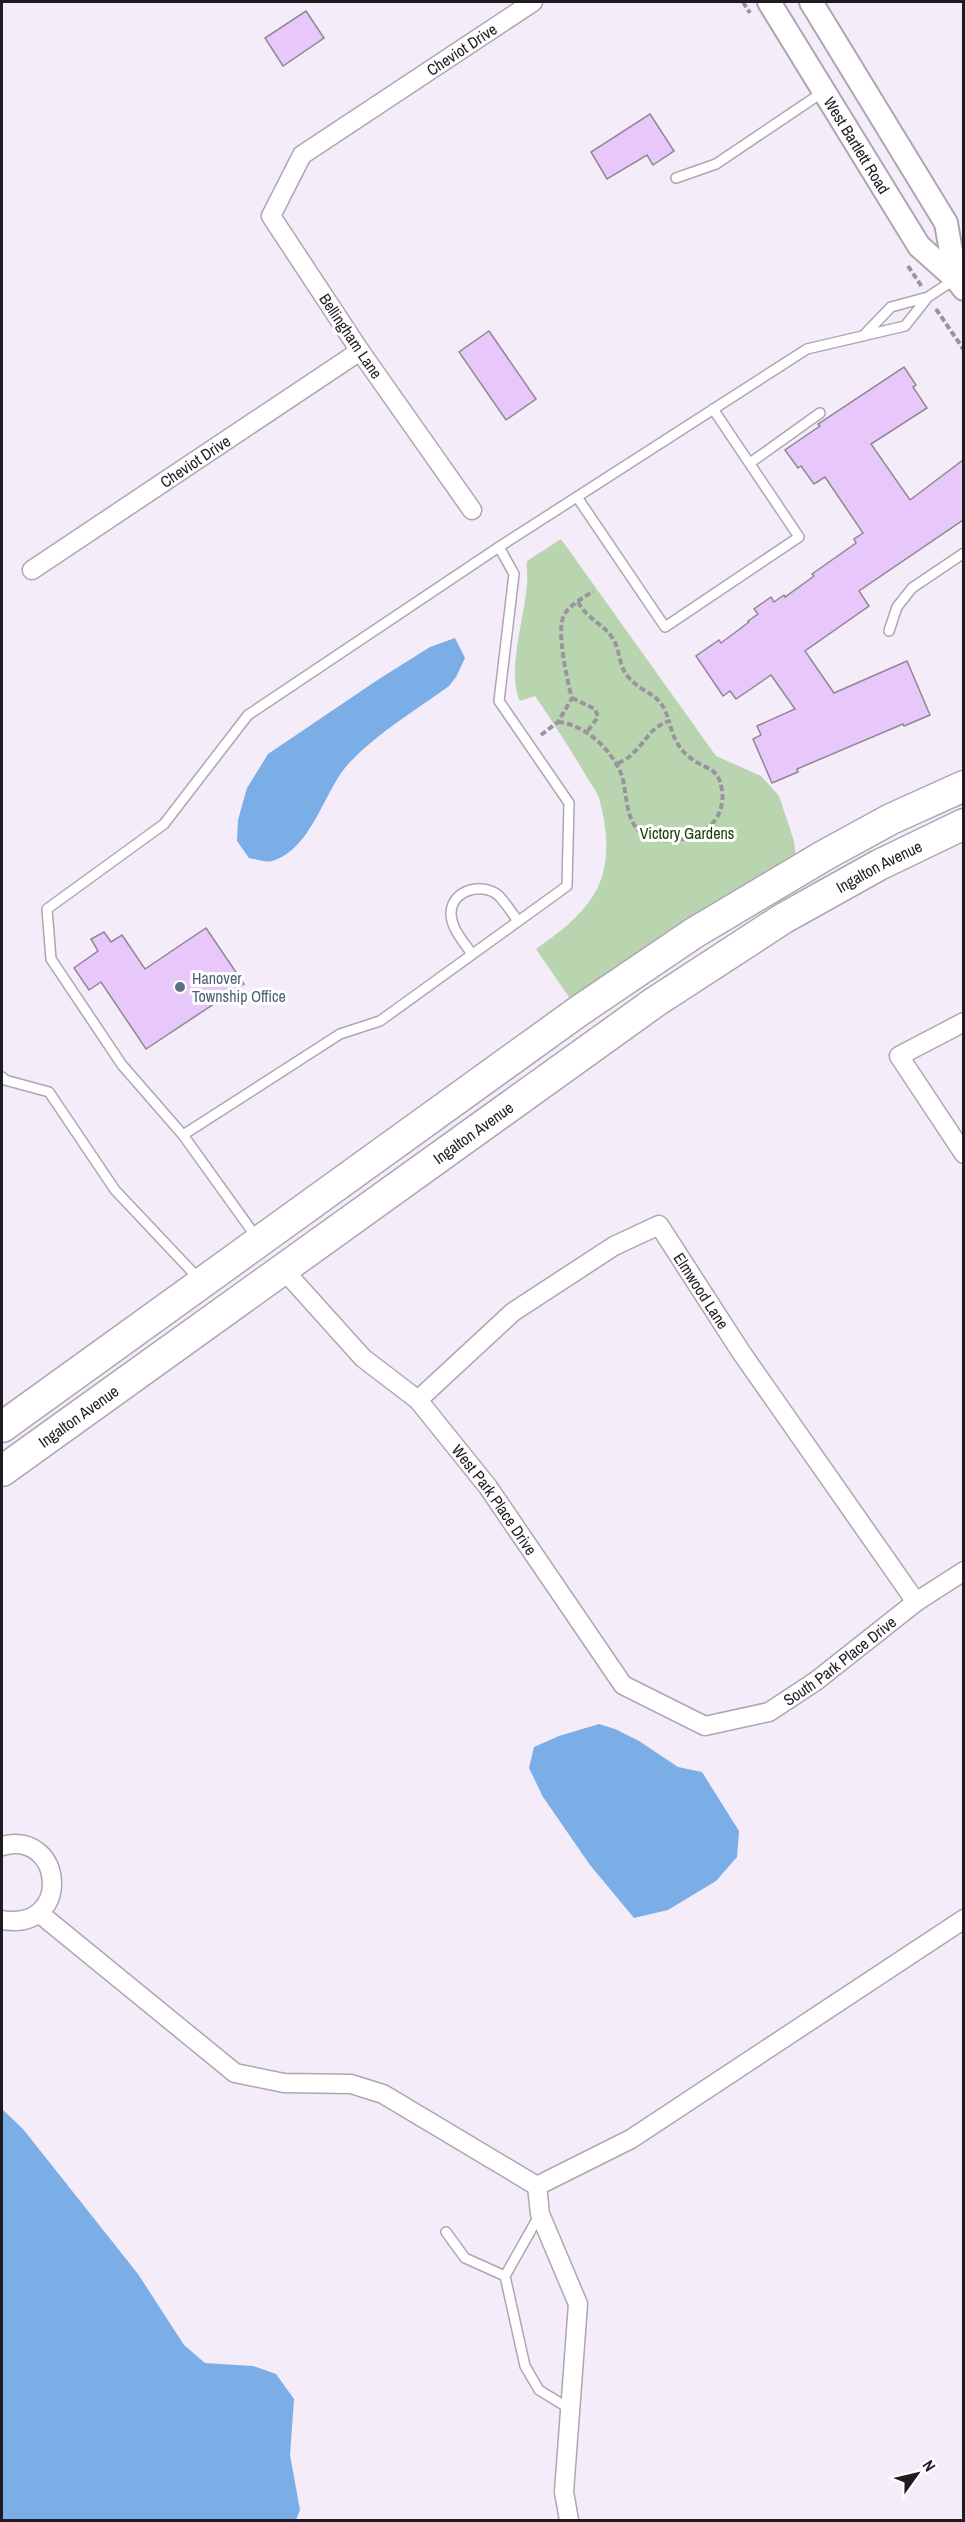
<svg xmlns="http://www.w3.org/2000/svg" width="965" height="2522" font-family="'Archivo Narrow',sans-serif">
  <style>
    .green { fill: #b9d5af }
    .water { fill: #7bade6 }
    .building { fill: #e8c7fb; stroke: #8f8894; stroke-width: 1.5 }
    .lines { fill: none; stroke-linecap: round; stroke-linejoin: round }
    .service-casing { stroke: #aea6b3; stroke-width: 12 }
    .minor-casing { stroke: #aea6b3; stroke-width: 21 }
    .tertiary-casing { stroke: #aea6b3; stroke-width: 26 }
    .primary-casing { stroke: #aea6b3; stroke-width: 33 }
    .path { stroke: #99949d; stroke-width: 4; stroke-dasharray: 6 3; stroke-linecap: butt }
    .service { stroke: #fff; stroke-width: 9 }
    .minor { stroke: #fff; stroke-width: 18 }
    .tertiary { stroke: #fff; stroke-width: 22 }
    .primary { stroke: #fff; stroke-width: 30 }
    .service-dot { fill: #5c6f8a; stroke: #fff; stroke-width: 2 }
    .labels { text-anchor: middle; stroke-width: 6; stroke-linejoin: round; paint-order: stroke }
    .street-label { font-size: 16px; fill: #1f1c21; stroke: #fff }
    .park-label { font-size: 16px; fill: #194504; stroke: #fff }
    .service-label { font-size: 16px; fill: #4e5e75; stroke: #fff; text-anchor: start }
  </style>
  <rect width="100%" height="100%" fill="#f4ecf9"/>
  <path class="green" d="M561,539L716,756L761,776L779,796L794,841L796,860L573,1003L536,949C557,934 579,918 593,896C611,868 608,832 600,802C598,792 590,783 585,774C569,747 552,721 535,696L520,701C506,673 525,617 527,584C528,576 526,569 527,561Z"/>
  <path class="water" d="M455,638L465,658L456,677L449,686C416,710 379,732 350,762C324,789 313,849 272,861C266,863 256,859 249,858L237,841L238,820L247,788L268,754L379,679L430,647Z
    M599,1724L615,1729L639,1741L678,1767L702,1772L739,1831L737,1857L716,1881L668,1910L634,1918L590,1865L543,1797L529,1768L534,1747L559,1736Z
    M2,2109L23,2129L138,2274L184,2345L205,2363L253,2366L276,2374L294,2399L290,2455L300,2510L296,2520H2Z"/>
  <path class="building" d="M306,11L324,38L283,66L265,38Z
    M650,114L674,151L653,165L647,155L607,179L591,152Z
    M489,331L536,399L506,420L459,352Z
    M904,367L916,385L913,387L927,408L871,444L910,500L963,460V520L859,591L869,606L805,651L834,693L907,661L930,715L904,726L903,724L797,769L798,772L772,783L753,739L761,735L757,726L795,709L771,675L736,699L730,691L723,696L696,656L719,640L721,643L749,622L748,621L758,614L754,609L771,597L774,602L784,595L785,597L814,576L812,574L856,543L854,539L863,533L825,477L814,484L801,466L798,468L785,450L820,426L818,424Z
    M206,928L244,984L146,1049L101,982L89,990L74,968L98,951L91,939L104,932L111,942L122,935L145,969Z"/>
  <g class="lines">
    <defs>
      <path id="service" d="M676,178L716,164L823,92
        M863,336L891,307L928,297L954,280
        M750,463L820,413
        M577,497L665,627L799,537L713,409
        M889,631L897,607L912,588L964,553
        M472,954C464,942 451,929 451,913C452,890 482,882 498,895C505,902 512,913 518,921
        M2,1077L5,1080L49,1092L115,1190L199,1279
        M183,1135L122,1065L51,959L47,909L164,824L248,715L499,547L807,349L905,326L928,297
        M257,1238L183,1135L340,1034L380,1021L567,886L569,803L499,701L514,574L499,547
        M540,2214L505,2276L525,2366L539,2390L570,2409
        M446,2232L465,2258L505,2276"/>
      <g id="minor">
        <path id="s1" d="M472,510L360,351L271,216L302,155L533,2"/>
        <path id="s2" d="M32,570L360,351"/>
        <path d="M964,1022L899,1056L964,1154"/>
        <path id="s3" d="M282,1268L363,1358L418,1400L488,1487L623,1685L705,1726L769,1712L816,1681L916,1602L964,1571"/>
        <path id="s4" d="M418,1400L513,1312L614,1246L659,1225L741,1352L916,1602"/>
        <path d="M2,1846C64,1829 73,1932 2,1920"/>
        <path d="M39,1913L235,2073L284,2083L351,2084L383,2094L537,2186L540,2214L578,2304L564,2492L569,2520"/>
        <path d="M537,2186L631,2139L964,1919"/>
      </g>
      <g id="tertiary">
        <path id="s5" d="M769,2L919,246L956,279L964,289"/>
        <path d="M811,2L946,223L956,279"/>
      </g>
      <g id="primary">
        <path d="M2,1427L576,1013L694,933L825,855L891,819L964,786"/>
        <path id="s6" d="M2,1471L655,1002L784,918L879,865L964,824"/>
      </g>
    </defs>
    <use href="#service" class="service-casing"/>
    <use href="#minor" class="minor-casing"/>
    <use href="#tertiary" class="tertiary-casing"/>
    <use href="#primary" class="primary-casing"/>
    <path class="path" d="M743,2L750,13
      M908,266L922,287
      M936,309L964,350
      M578,602C588,620 605,625 613,639C621,652 618,666 629,678C647,697 660,691 669,721
      M572,698L595,709L598,717L587,732
      M558,722C585,724 613,751 622,776C627,793 625,814 637,829C652,847 698,842 712,824C720,815 724,803 722,790C718,766 706,770 692,759C678,749 673,737 669,721C648,729 648,740 633,753C629,758 622,761 617,764
      M541,735L558,722L572,698C567,680 556,630 564,615C570,604 584,598 593,591"/>
    <use href="#service" class="service"/>
    <use href="#minor" class="minor"/>
    <use href="#tertiary" class="tertiary"/>
    <use href="#primary" class="primary"/>
  </g>
  <circle class="service-dot" cx="180" cy="987" r="6"/>
  <g class="labels">
    <g class="street-label">
      <text dy="6" stroke="none"><textPath href="#s1" startOffset="616">Cheviot Drive</textPath></text>
      <text dy="6" stroke="none"><textPath href="#s5" startOffset="168">West Bartlett Road</textPath></text>
      <text transform="translate(351 336) rotate(56)" y="6">Bellingham Lane</text>
      <text dy="6" stroke="none"><textPath href="#s2" startOffset="196">Cheviot Drive</textPath></text>
      <text dy="6" stroke="none"><textPath href="#s6" startOffset="1066">Ingalton Avenue</textPath></text>
      <text dy="6" stroke="none"><textPath href="#s6" startOffset="580">Ingalton Avenue</textPath></text>
      <text dy="6" stroke="none"><textPath href="#s4" startOffset="378">Elmwood Lane</textPath></text>
      <text dy="6" stroke="none"><textPath href="#s6" startOffset="94">Ingalton Avenue</textPath></text>
      <text dy="6" stroke="none"><textPath href="#s3" startOffset="316">West Park Place Drive</textPath></text>
      <text dy="6" stroke="none"><textPath href="#s3" startOffset="786">South Park Place Drive</textPath></text>
    </g>
    <g class="park-label">
      <text x="687" y="839">Victory Gardens</text>
    </g>
    <g class="service-label">
      <text x="192" y="984">Hanover<tspan x="192" dy="18">Township Office</tspan></text>
    </g>
  </g>
  <rect width="965" height="2522" fill="none" stroke="#1f1c21" stroke-width="6"/>
  <g transform="translate(917 2474) rotate(56)" stroke="#ffffff" stroke-width="4.5" paint-order="stroke">
  <path d="M0-4.5L10 22L0 15L-10 22Z" fill="#1f1c21"/>
  <text y="-9" font-size="16" font-weight="bold" text-anchor="middle" fill="#1f1c21">N</text>
  </g>
</svg>
